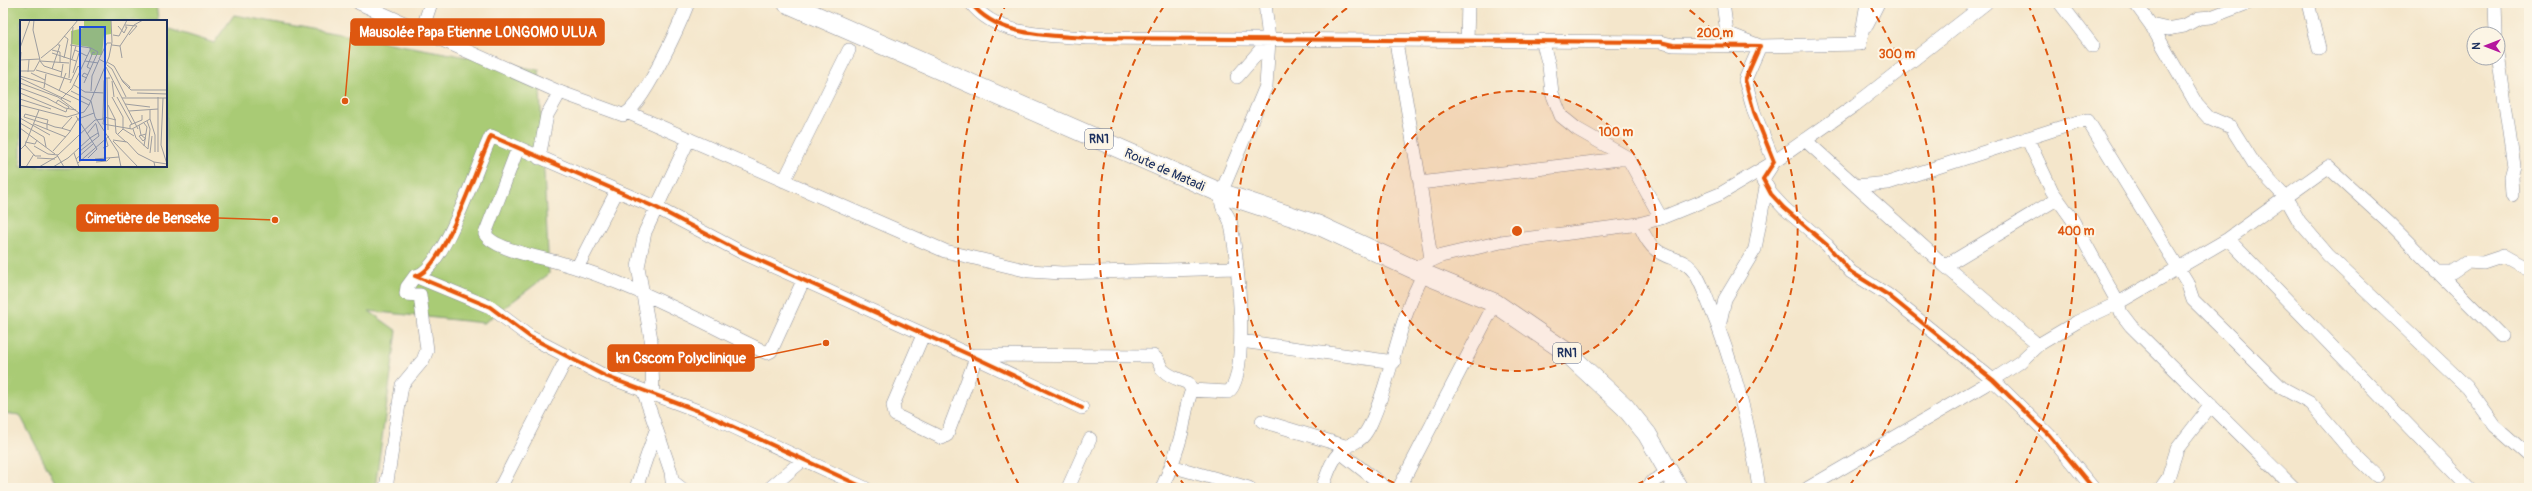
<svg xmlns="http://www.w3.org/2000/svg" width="2532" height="491" font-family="Pangolin,sans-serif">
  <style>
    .green { fill: #a9cb74; stroke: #627d69 }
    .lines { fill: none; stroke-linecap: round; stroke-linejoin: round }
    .minor-casing { stroke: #888a94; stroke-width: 14 }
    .highway-casing { stroke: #888a94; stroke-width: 20 }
    .minor { stroke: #fff; stroke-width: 13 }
    .highway { stroke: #fff; stroke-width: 19 }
    .cycleway-casing { stroke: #fcf5e5; stroke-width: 6 }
    .cycleway { stroke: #e8590c; stroke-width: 4 }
    .ring { fill: none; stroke: #de5710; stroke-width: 2; stroke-dasharray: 7 5 }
    .labels { text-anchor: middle; stroke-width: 4; stroke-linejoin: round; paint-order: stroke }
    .shield { fill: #fcf5e5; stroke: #5e6a86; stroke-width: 1 }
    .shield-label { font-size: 12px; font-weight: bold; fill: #1b2f5e }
    .street-label { font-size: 13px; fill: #1b2f5e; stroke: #fcf5e5 }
    .inset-road { fill: none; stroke: #9d9d9f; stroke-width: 1 }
    .view { fill: #1d4ed8; fill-opacity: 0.15; stroke: #1d4ed8; stroke-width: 2 }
    .inset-edge { fill: none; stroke: #1b2f5e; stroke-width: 2 }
    .centre { fill: #de5710; stroke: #fcf5e5; stroke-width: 2 }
    .ring-label { font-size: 12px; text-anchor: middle; font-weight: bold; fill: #de5710; stroke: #fcf5e5; stroke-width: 4; stroke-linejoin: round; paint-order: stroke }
    .leader { fill: none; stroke: #de5710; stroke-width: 1.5 }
    .callout-dot { fill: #de5710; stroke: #fcf5e5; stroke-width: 1.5 }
    .callout { fill: #de5710; stroke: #de5710; stroke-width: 1.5 }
    .callout-label { font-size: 14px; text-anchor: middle; font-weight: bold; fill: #fff }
  </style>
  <rect width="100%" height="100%" fill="#fcf5e5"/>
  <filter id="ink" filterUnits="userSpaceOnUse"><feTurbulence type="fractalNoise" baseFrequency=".025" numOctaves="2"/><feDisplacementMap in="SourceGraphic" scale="8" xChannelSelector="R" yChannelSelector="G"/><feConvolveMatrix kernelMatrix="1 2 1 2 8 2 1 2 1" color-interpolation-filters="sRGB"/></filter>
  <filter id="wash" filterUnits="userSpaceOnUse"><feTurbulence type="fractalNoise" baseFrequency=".012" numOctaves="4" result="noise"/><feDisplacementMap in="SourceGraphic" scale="16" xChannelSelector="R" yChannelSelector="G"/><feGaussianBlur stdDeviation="0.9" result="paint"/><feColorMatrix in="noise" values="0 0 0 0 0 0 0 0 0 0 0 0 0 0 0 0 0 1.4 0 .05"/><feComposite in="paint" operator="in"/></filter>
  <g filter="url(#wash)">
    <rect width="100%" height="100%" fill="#f4e6cb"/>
    <path class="green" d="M3,3H156L158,21H21V166H166V28L214,43L234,15L539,70L549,274L484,323L369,311L397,331L375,488H58L20,415L3,413Z"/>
  </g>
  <g filter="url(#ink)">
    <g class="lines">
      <defs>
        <path id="minor" d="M359,3L557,91L623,115C642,108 680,24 688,3
          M971,3C997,37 1048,35 1087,38L1660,42L1673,45L1760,46L1745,80L1754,112L1774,162L1763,179L1771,194L1784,208L1827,245L1851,272L1888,295L1993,380L2049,435L2093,488
          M1723,3L1727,33L1760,46L1860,44L1867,3
          M2060,3L2093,46
          M2135,3L2151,25L2197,105L2208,117L2231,127L2255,165L2286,198L2299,221L2328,255L2467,387L2495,426L2529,456
          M2308,3L2319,49
          M2495,3L2496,34
          M1867,25L1878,3
          M2151,25L2168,29L2184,26L2199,18L2211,17L2248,3
          M422,30L431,3
          M1467,40L1468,3
          M1542,40L1549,66L1552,93L1561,116L1577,129L1628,158L1661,218
          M1396,42L1420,183L1431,259
          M2498,54L2514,166L2511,177L2512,195
          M1237,77L1269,40
          M629,113L945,251L1029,271L1062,273L1235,268
          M2027,138L2052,191L2072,219L2118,303L2228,239L2328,167L2389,223L2501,336
          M1805,140L1945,266L2038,345
          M518,148L485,234C494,249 537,257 554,261C628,281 698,320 767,353L771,351L803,281
          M539,158L547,115L560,92
          M784,181L849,50
          M1420,183L1628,158
          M1856,186L1888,183L2078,122L2088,121L2187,282L2193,300L2282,388L2310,403L2349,449L2377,476
          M1639,224C1643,232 1647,243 1655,249C1668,261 1683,256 1695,273C1701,282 1705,294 1709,304C1732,358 1751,430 1759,488
          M2228,239L2469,488
          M1945,266L2057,199
          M577,268L617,191
          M1413,269L1441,256L1501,242L1639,224L1661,218L1720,194L1774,162L1855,105L1986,3
          M2436,272H2452L2467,262L2483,263L2504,256L2529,270
          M1719,327L1725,299L1755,249L1766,187
          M923,335L893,405L895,415L942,438L947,435L976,358
          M1241,341L1394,362
          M974,355L1153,356C1158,358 1159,364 1162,369C1169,377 1179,379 1188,383L1192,390
          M644,393L671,472L672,481L681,488
          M653,394L651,339L638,267L645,232L689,139
          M1262,421L1348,447
          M1340,452L1386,488
          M1171,466L1249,488
          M386,488L402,385L423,360L427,350L420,295L406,294L407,287L415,276
          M500,488L568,356
          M636,488L656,430
          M770,488L803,460
          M865,488L701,412L605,376L530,337L490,307L415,276C443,273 478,162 491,136L657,208L741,252L970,355L1082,408
          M1068,488L1090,439
          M1162,488C1170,470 1177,452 1182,432C1185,418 1186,404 1192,390L1228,392C1251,377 1237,252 1231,225C1230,218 1226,214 1223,208C1221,204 1221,198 1221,193L1266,86L1269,40L1265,3
          M1322,488C1327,477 1330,462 1339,453C1353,439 1360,447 1371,423C1393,375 1398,319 1424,274
          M1399,488L1495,303
          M1647,488L1653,481L1670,472
          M1808,488L1993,380L2020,362L2038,345L2077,322L2118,303L2121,313L2131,326L2294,488
          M2161,488L2168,478L2177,449L2211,405"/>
        <path id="highway" d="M787,3L1221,193L1318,225L1424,274L1495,303L1565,351L1625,407L1647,434L1678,488"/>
      </defs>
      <use href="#minor" class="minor-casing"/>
      <use href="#highway" class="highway-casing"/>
      <use href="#minor" class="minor"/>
      <use href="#highway" class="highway"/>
      <defs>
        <path id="cycleway" d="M971,3C997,37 1048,35 1087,38L1660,42L1673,45L1760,46L1745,80L1754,112L1774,162L1763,179L1771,194L1784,208L1827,245L1851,272L1888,295L1993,380L2049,435L2093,488
          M865,488L701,412L605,376L530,337L490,307L415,276C443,273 478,162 491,136L657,208L741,252L970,355L1082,408"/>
      </defs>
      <use href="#cycleway" class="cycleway-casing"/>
      <use href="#cycleway" class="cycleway"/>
    </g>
  </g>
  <circle cx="1517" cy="231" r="140" fill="#de5710" fill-opacity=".12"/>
  <g class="ring">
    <circle cx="1517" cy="231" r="140"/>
    <path d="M1405 488A280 280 0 0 1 1354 3M1680 3A280 280 0 0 1 1629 488"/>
    <path d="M1185 486A419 419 0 0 1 1164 6M1870 6A419 419 0 0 1 1849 486"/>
    <path d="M1019 485A559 559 0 0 1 1006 4M2028 4A559 559 0 0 1 2015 485"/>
  </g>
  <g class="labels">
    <g class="shield">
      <rect x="1085" y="129" width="28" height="20" rx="3"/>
      <rect x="1553" y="343" width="28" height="20" rx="3"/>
    </g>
    <g class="shield-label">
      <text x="1099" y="143">RN1</text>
      <text x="1567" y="357">RN1</text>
    </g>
    <g class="street-label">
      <text transform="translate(1165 169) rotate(24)" y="5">Route de Matadi</text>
    </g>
  </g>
  <g transform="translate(20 20)">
    <rect width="147" height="147" fill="#f4e6cb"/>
    <path d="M64,0H91V14L84,15L82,35H71L69,27L51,24V11L64,8Z" fill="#a9cb74"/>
    <path class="inset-road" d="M105,5L117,6L109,15M98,6L104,13L107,7H105M93,15L99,16L107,0M44,16L48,19L44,38M50,25L71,28M92,25L100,26L114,5L123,0M100,26L102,38M0,28L10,0M32,30L40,32V42M55,30L67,36M32,33L56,41M21,38L37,25L58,0M52,39L56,26M0,40L20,39M20,41L49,43M20,41L24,46L42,52M65,41L78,43M87,42L94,46L103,62L111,70H147M86,43L79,39L87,23H91M87,45L92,49L106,77M0,47L1,32M86,47L118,109M32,49L40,25H38M71,49L67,47L73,32L75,33M16,50L51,60M0,51H14L20,40L13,10L14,0M8,52L9,40M11,53L25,60M53,53L59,33M0,56L24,63L69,85M41,57L43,44M0,58L51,82M49,58L53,7M67,58L62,56L64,53L68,55M87,58L88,110M101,59L110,67L109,69M92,61L94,77M0,63L38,77L59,93M50,63L58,46L61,49M54,65L65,72L85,73M0,68L27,78L45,88L56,90M24,68L26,54M39,71L46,53M51,71L71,81M71,71L72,56L79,40M0,73L46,92L47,89M117,73L147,74M92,77L103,97V109L98,114M97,77L112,104M138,77V132M102,78H147M143,78L141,125L147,144M0,79L31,89M41,79L52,68L71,28L78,32L64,63M71,81L75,97L98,132L101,147M36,83L38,80L49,87L48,89M105,84L130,87M0,85L47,97L64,92L69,85L89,37L92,22L91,0M88,85L95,99L96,113L106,122M109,91L138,89M0,98L30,115M58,99L74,93M130,99L135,115V132M96,100L84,97L83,104L112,109L130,99V90M0,103L24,117L26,127M124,103L127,107L124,126M14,104L46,117M119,105L121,115L126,119M0,108L35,134M42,108L52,97M27,109V104L28,100L5,94L4,97L23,103L27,104L35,107L41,108L51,111M103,109L114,116M110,109V105L122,100V95M113,109L116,118L128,129L130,109L127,101M67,114L76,103M125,119L123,121L119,116L126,114M93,120L107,122L118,134L134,142L135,147M93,121L118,147M5,122L15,124L17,120M5,125L15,136H21M14,126L28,134L38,135L75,100L83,99L84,61L85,58H90M83,128L88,126L86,118M0,130L5,125L19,90M33,131L49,113L58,99M60,131L79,116L76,104M54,133L59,147M130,133L132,116M37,135L44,147M17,138L35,139M68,138L77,129L70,118L78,113M56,139L73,124M75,139L99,137M76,142L87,141L90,138M134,142L147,144M58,143L89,116M6,147L14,134M19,147L38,136M33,147L48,138L70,118L56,96"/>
    <path class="view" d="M60,7H85V140H60Z"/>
    <rect width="147" height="147" class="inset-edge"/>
  </g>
  <circle cx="1517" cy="231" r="6" class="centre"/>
  <g class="ring-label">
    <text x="1715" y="37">200 m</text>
    <text x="1897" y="58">300 m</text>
    <text x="1616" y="136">100 m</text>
    <text x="2076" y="235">400 m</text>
  </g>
  <path class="leader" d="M345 101L351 32M275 220L218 218M826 343L754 358"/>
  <g class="callout-dot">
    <circle cx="345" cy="101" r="4"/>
    <circle cx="275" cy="220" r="4"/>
    <circle cx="826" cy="343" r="4"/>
  </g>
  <g class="callout">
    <rect x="351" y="19" width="253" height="26" rx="4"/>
    <rect x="77" y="205" width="141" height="26" rx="4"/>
    <rect x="608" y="345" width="146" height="26" rx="4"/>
  </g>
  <g class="callout-label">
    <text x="478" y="37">Mausolée Papa Etienne LONGOMO ULUA</text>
    <text x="148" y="223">Cimetière de Benseke</text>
    <text x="681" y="363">kn Cscom Polyclinique</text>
  </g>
  <rect width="2532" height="491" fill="none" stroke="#fcf5e5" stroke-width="16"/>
  <g transform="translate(2486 46) rotate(270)"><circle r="19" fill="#fcf5e5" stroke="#a2a6af"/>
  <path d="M0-3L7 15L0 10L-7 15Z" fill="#b5179e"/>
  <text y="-6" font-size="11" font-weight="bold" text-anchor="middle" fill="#1b2f5e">N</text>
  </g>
</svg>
